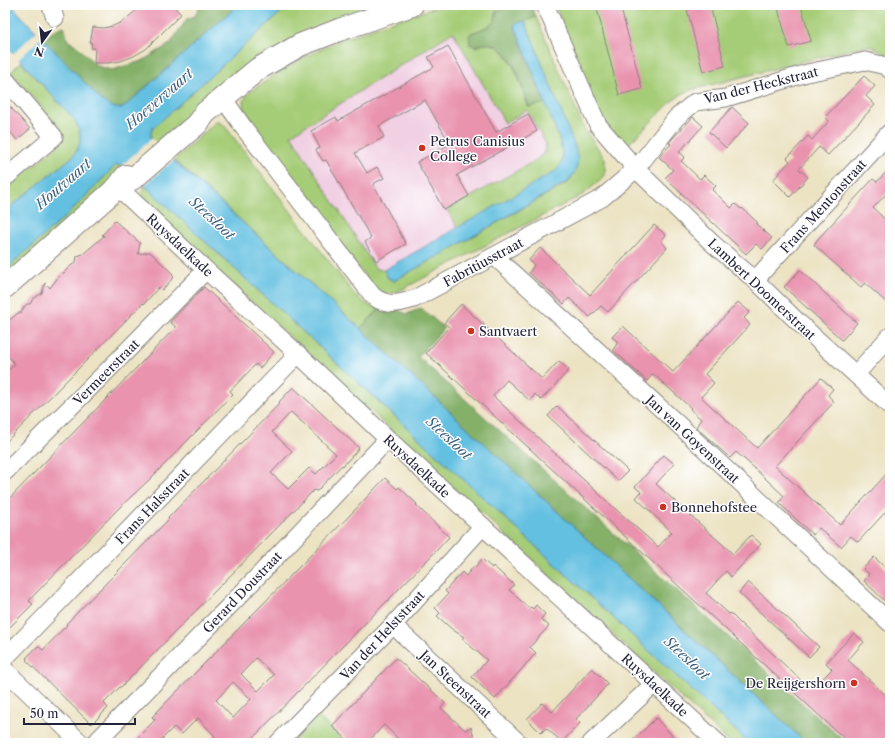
<svg xmlns="http://www.w3.org/2000/svg" width="895" height="748" font-family="'Libre Caslon Text',serif">
  <style>
    .built { fill: #f1d0e3 }
    .green { fill: #a5cc76; stroke: #647758 }
    .forest { fill: #84b067; stroke: #536951 }
    .water { fill: #63c0e1; stroke: #42718e }
    .pier { fill: #ece3c3 }
    .building { fill: #e993af; fill-rule: evenodd }
    .lines { fill: none; stroke-linecap: round; stroke-linejoin: round }
    .street-casing { stroke: #87827f; stroke-width: 19 }
    .secondary-casing { stroke: #87827f; stroke-width: 24 }
    .street { stroke: #fff; stroke-width: 17 }
    .secondary { stroke: #fff; stroke-width: 22 }
    .poi-dot { fill: #c8321e; stroke: #fff; stroke-width: 1.5 }
    .labels { text-anchor: middle; stroke-width: 3; stroke-linejoin: round; paint-order: stroke }
    .street-label { font-size: 13px; fill: #22223b; stroke: #fff }
    .poi-label { font-size: 13px; fill: #22223b; stroke: #fff; text-anchor: start }
    .water-label { font-size: 14px; font-style: italic; fill: #3c617d; stroke: #fff }
  </style>
  <rect width="100%" height="100%" fill="#fff"/>
  <filter id="ink" filterUnits="userSpaceOnUse"><feTurbulence type="fractalNoise" baseFrequency=".025" numOctaves="2"/><feDisplacementMap in="SourceGraphic" scale="8" xChannelSelector="R" yChannelSelector="G"/><feConvolveMatrix kernelMatrix="1 2 1 2 8 2 1 2 1" color-interpolation-filters="sRGB"/></filter>
  <filter id="wash" filterUnits="userSpaceOnUse"><feTurbulence type="fractalNoise" baseFrequency=".012" numOctaves="4" result="noise"/><feDisplacementMap in="SourceGraphic" scale="16" xChannelSelector="R" yChannelSelector="G"/><feGaussianBlur stdDeviation="0.9" result="paint"/><feColorMatrix in="noise" values="0 0 0 0 0 0 0 0 0 0 0 0 0 0 0 0 0 1.4 0 .05"/><feComposite in="paint" operator="in"/></filter>
  <g filter="url(#wash)">
    <rect width="100%" height="100%" fill="#ece3c3"/>
    <path class="built" d="M453,32L505,123L527,110L546,143L544,153L536,160L447,210L458,228L384,270L376,269L290,135Z"/>
    <path class="green" d="M289,5H374L336,20L208,102L155,142L151,138V132L153,128Z
      M442,5H519L496,11C496,15 496,18 494,21C490,27 477,31 471,33L475,47C480,45 486,43 491,44C512,49 522,89 528,107L545,103C551,117 567,149 561,164C560,167 558,169 556,171L458,228L447,210L536,160L544,153L546,144L527,110L505,123L453,32L291,135L376,269L384,270L388,278L394,281L569,182L574,144L525,21L536,17L585,130L603,156L605,158V172L602,179L584,194L397,292C390,294 384,294 377,292L244,115C243,108 242,100 247,95C250,90 264,83 269,79C321,42 382,25 442,5Z
      M555,5H890V59C882,52 875,45 864,46L691,90L682,94L672,101L627,146L599,118Z
      M21,62L75,120C82,135 83,145 71,158L5,211V189C15,180 59,148 61,139C62,135 60,131 59,127L12,74L13,70Z
      M217,121L224,125L351,290C362,301 365,305 380,309L360,328L174,160Z
      M116,165H121L117,169L120,173L5,279V270L66,216Z
      M145,186L749,743H730L486,517L194,249L140,200L144,187Z
      M318,716L346,743H291Z"/>
    <path class="forest" d="M198,5H238L123,108C112,109 110,106 101,100L44,40L54,30L64,26L68,41L76,45L97,66L112,70L142,61L170,44L187,19L195,16L199,7Z
      M519,5H531L536,17L514,25L545,103L529,107C522,88 514,50 491,44C484,43 477,47 470,45L469,36L471,33C477,31 490,27 494,21C496,18 496,15 496,11Z
      M421,308L444,328L418,357L846,743H806L360,328L380,309H395L407,314Z"/>
    <path class="water" d="M5,5H11L101,100C110,106 112,109 123,108L238,5H289L153,128L151,132V138L173,160L360,328L806,743H749L145,186V184L123,166L116,165L66,216L5,270V211L71,158C83,145 82,135 75,120L5,44Z
      M525,21L574,144C579,161 580,166 569,181L437,257V259L436,257L394,281L388,278L384,270L556,171C566,160 562,151 559,138L514,24Z"/>
    <path class="pier" d="M38,30L43,36L17,61L12,55Z
      M152,138L174,160L145,185L121,166Z"/>
    <g id="blocks">
      <path class="building" d="M143,5H172L181,14L146,49L134,56L121,61L108,63H94L95,48H91L92,43H90L93,27L103,28L113,26L122,22Z
        M596,5H620L642,89L619,95Z
        M686,5H710L725,66L703,72Z
        M777,5H801L811,41L789,47Z
        M448,46L496,132L528,114L537,131L457,175L469,196L444,210L417,162L450,144L425,100L379,126L384,137L355,153L367,173L377,167L384,178L373,184L406,244L376,261L365,242L371,238L326,160L323,161L316,150L320,148L311,131L336,117L338,121L434,67L428,57Z
        M864,76L875,86L866,96L875,105L828,155L819,147L799,169L808,177L790,197L773,180L790,161L787,158L808,136L812,140L829,121L825,117Z
        M5,101L30,129L17,140L5,126Z
        M732,107L749,123L726,148L709,132Z
        M693,117L703,126L679,152L685,157L681,161L700,179L704,175L716,186L712,190L722,199L731,208L735,204L741,209L742,208L758,223L756,224L772,238L762,249L756,244L746,254L665,178L673,170L659,157L671,144L669,143L673,138Z
        M890,168V190L873,208L890,224V306L865,283L861,287L814,245L817,240L873,179L877,182Z
        M115,221L140,243L138,254L150,252L173,274L172,275L174,277L162,290L159,287L144,304L143,303L5,443V373L15,364L5,353V324L18,313H21L24,307L27,304H30L33,299L42,293L45,283L50,288L59,276L62,273H64L68,268L76,262L77,256L83,254L104,236L102,235Z
        M654,225L666,235L661,241L667,248L608,312L601,306L590,317L569,298L564,304L529,273L534,265L529,260L540,248L590,295Z
        M800,270L857,323L842,340L784,287Z
        M204,287L274,352L260,368L256,364L230,391L233,394L149,480L119,508L36,593L29,601L33,604L5,632V503L176,327L170,322Z
        M738,302L750,312L744,318L750,325L705,374L714,383L701,397L757,448L821,378L833,389L828,395L834,402L775,466L840,525L890,470V507L858,542L851,536L841,547L819,528L813,535L779,503L784,496L751,465L736,452L730,458L696,427L701,419L690,409L691,408L663,383L653,374L647,381L613,350L618,342L612,337L623,326L673,372Z
        M461,304L542,379L559,361L569,370L541,400L535,394L530,401L507,380L493,396L611,505L658,547L672,532L636,498L641,492L635,487L664,455L674,464L656,484L733,554L751,535L761,544L731,577L726,571L706,593L729,614L730,613L740,623L807,686L816,685L832,669L826,663L854,633L864,642L848,660L890,699V743H849L426,353L449,327L444,323Z
        M293,387L359,448L343,466L342,465L317,491L314,490L126,682L121,687V686L104,703L108,708L93,723H92L91,724L26,660L27,659L26,658L38,646L43,650L67,625L66,624L169,519L168,518L280,403L279,402ZM291,412L336,454L316,474L309,468L288,489L271,473L292,451L272,432Z
        M557,406L628,471L618,481L548,416Z
        M385,478L397,489L399,487L417,504L416,505L449,537L437,550L250,741L249,740L246,743H208L215,736L198,718L182,734L174,727L158,743H132L155,720L152,717L351,514ZM256,658L274,675L258,691L241,674ZM233,682L251,699L233,718L216,700Z
        M874,557L890,572V606L864,581L869,574L863,569Z
        M482,559L492,568L493,566L514,585L509,590L529,608L531,607L533,609L536,605L545,614L541,619L549,626L530,647L536,653L495,699L472,677L487,660L462,639L464,637L453,630L437,616L440,613L435,608L448,594L445,591L462,572L466,576L473,567L474,568Z
        M748,582L819,647L809,657L739,593Z
        M396,658L445,703L441,708L465,730L471,727L476,743H403L384,725L367,743H351L332,726Z
        M592,668L608,684L576,719L580,723L562,742L546,728L541,733L527,719L542,703L552,712Z
        M656,718L679,743H630L647,727Z"/>
    </g>
  </g>
  <g filter="url(#ink)">
    <use href="#blocks" fill-opacity="0" stroke="#87827f" stroke-width="1"/>
    <g class="lines">
      <defs>
        <path id="street" d="M545,5L598,125L636,169L712,243L755,280L798,322L890,406
          M51,6L55,18
          M5,79L54,137L5,178
          M223,98L244,128L373,296C387,307 398,304 414,299L602,198L636,169L676,118L695,102L726,98L807,73L865,61L886,66L890,70
          M118,187L206,270L298,354L388,439L718,743
          M494,256L680,426L890,623
          M755,280L890,132
          M856,374L890,336
          M5,472L112,366L206,270
          M393,625L519,743
          M5,658L298,354
          M5,670L81,743
          M95,743L240,595L388,439
          M278,743L393,625L483,526
          M591,743L654,684"/>
        <path id="secondary" d="M118,187L135,177L197,124L205,113L258,69L300,45L339,30L412,5
          M5,287L118,187L126,176"/>
      </defs>
      <use href="#street" class="street-casing"/>
      <use href="#secondary" class="secondary-casing"/>
      <use href="#street" class="street"/>
      <use href="#secondary" class="secondary"/>
    </g>
  </g>
  <g class="poi-dot">
    <circle cx="422" cy="148" r="4"/>
    <circle cx="471" cy="331" r="4"/>
    <circle cx="663" cy="507" r="4"/>
    <circle cx="854" cy="683" r="4"/>
  </g>
  <g class="labels">
    <g class="street-label">
      <text transform="translate(761 85) rotate(-14)" y="5">Van der Heckstraat</text>
      <text transform="translate(823 206) rotate(-48)" y="5">Frans Mentonstraat</text>
      <text transform="translate(180 245) rotate(43)" y="5">Ruysdaelkade</text>
      <text transform="translate(483 262) rotate(-28)" y="5">Fabritiusstraat</text>
      <text transform="translate(762 289) rotate(43)" y="5">Lambert Doomerstraat</text>
      <text transform="translate(106 372) rotate(-45)" y="5">Vermeerstraat</text>
      <text transform="translate(693 439) rotate(43)" y="5">Jan van Goyenstraat</text>
      <text transform="translate(417 466) rotate(43)" y="5">Ruysdaelkade</text>
      <text transform="translate(152 506) rotate(-46)" y="5">Frans Halsstraat</text>
      <text transform="translate(242 592) rotate(-46)" y="5">Gerard Doustraat</text>
      <text transform="translate(382 635) rotate(-47)" y="5">Van der Helststraat</text>
      <text transform="translate(456 684) rotate(43)" y="5">Jan Steenstraat</text>
      <text transform="translate(655 685) rotate(43)" y="5">Ruysdaelkade</text>
    </g>
    <g class="poi-label">
      <text x="430" y="146">Petrus Canisius<tspan x="430" dy="15">College</tspan></text>
      <text x="479" y="336">Santvaert</text>
      <text x="671" y="512">Bonnehofstee</text>
      <text x="846" y="688" text-anchor="end">De Reijgershorn</text>
    </g>
    <g class="water-label">
      <text transform="translate(159 99) rotate(-41)" y="5">Hoevervaart</text>
      <text transform="translate(63 184) rotate(-41)" y="5">Houtvaart</text>
      <text transform="translate(212 218) rotate(43)" y="5">Steesloot</text>
      <text transform="translate(449 438) rotate(43)" y="5">Steesloot</text>
      <text transform="translate(687 658) rotate(43)" y="5">Steesloot</text>
    </g>
  </g>
  <rect width="895" height="748" fill="none" stroke="#fff" stroke-width="20"/>
  <g transform="translate(42 42) rotate(195)" stroke="#ffffff" stroke-width="3" paint-order="stroke">
  <path d="M0-3L7 15L0 10L-7 15Z" fill="#22223b"/>
  <text y="-6" font-size="11" font-weight="bold" text-anchor="middle" fill="#22223b">N</text>
  </g>
  <path d="M24 718v6h111v-6" fill="none" stroke="#22223b" stroke-width="2"/>
  <text x="30" y="718" font-size="12" fill="#22223b" stroke="#ffffff" stroke-width="3" paint-order="stroke">50 m</text>
</svg>
